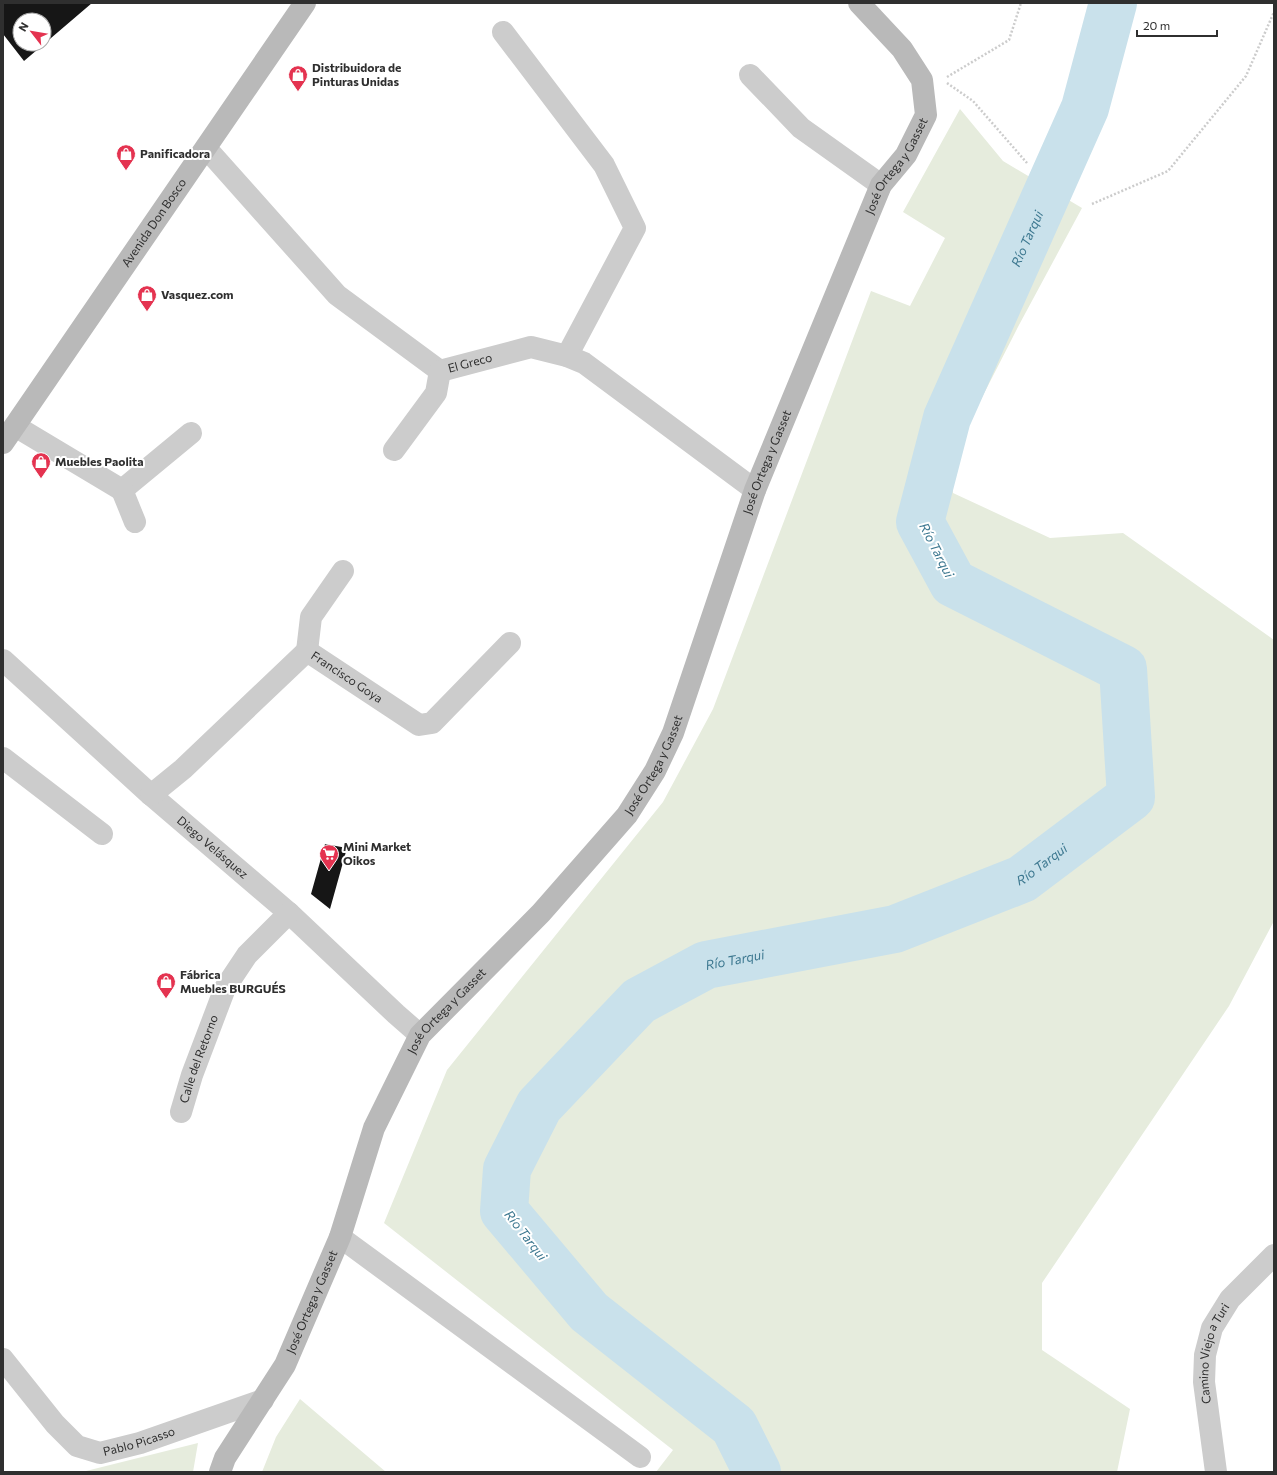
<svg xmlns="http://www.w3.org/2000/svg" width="1277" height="1475" font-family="Commissioner,sans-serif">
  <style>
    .green { fill: #e6ecdd }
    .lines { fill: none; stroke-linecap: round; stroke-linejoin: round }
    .river { stroke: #c9e1eb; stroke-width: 48 }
    .building { fill: #161616 }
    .path { stroke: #ccc; stroke-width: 2.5; stroke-dasharray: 2 2; stroke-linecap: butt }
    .street { stroke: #ccc; stroke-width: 22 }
    .secondary { stroke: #b9b9b9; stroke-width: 22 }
    .labels { text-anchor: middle; stroke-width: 4; stroke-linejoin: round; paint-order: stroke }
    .poi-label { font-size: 12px; font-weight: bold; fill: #2f2f2f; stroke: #fff; text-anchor: start }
    .street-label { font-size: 12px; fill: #2f2f2f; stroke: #fff }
    .water-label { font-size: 13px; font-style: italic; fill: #3d7890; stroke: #fff }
  </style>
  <rect width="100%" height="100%" fill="#fff"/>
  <path class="green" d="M960,109L1003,161L1082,208L1019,325L953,454V493L1050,538L1123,533L1274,640V921L1229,1006L1042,1283V1350L1130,1409L1117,1472H656L673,1450L384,1223L447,1070L663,802L713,709L871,291L910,306L945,238L903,212Z
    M300,1399L386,1472H262L276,1437Z
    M198,1443L193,1472H82Z"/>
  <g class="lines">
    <path class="river" id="s1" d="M757,1472L734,1426L589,1312L504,1211L507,1169L539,1106L639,1001L706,965L895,929L1022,879L1131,797L1123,669L953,583L920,522L947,418L1085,108L1113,3"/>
  </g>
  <path class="building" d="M3,3H92L44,44V20H20V44H44L24,61L3,34Z
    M325,844L347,848L330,909L311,894Z"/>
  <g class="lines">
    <path class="path" d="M947,77L1009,40L1021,3
      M947,83L973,101L1027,163
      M1092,204L1168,171L1246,76L1274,12"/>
    <g class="street">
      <path d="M503,32L604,165L635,228L567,356"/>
      <path d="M750,75L801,128L881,185"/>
      <path id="s2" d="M206,148L337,295L440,371L531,347L567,356L584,363L755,490"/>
      <path d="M15,426L122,490L191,433"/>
      <path d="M394,450L436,393L440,371"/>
      <path d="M122,490L135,522"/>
      <path d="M307,651L311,617L343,571"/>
      <path id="s3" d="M3,660L151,795L289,913L396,1014L420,1035"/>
      <path d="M3,758L102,834"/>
      <path id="s4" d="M151,795L183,769L307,651L419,725L432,723L510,643"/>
      <path id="s5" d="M181,1112L192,1075L225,988L247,955L289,913"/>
      <path d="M340,1237L640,1457"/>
      <path id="s6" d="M3,1359L55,1424L77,1446L100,1453L140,1443L263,1400"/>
      <path id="s7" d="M1216,1472L1204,1382L1205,1355L1212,1328L1230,1299L1274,1255"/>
    </g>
    <g class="secondary">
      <path id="s8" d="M3,443L305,3"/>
      <path id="s9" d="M220,1472L225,1458L285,1365L340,1237L374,1128L420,1035L541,913L627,815L655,771L673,733L755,490L881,185L906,155L926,115L922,80L902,49L859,3"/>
    </g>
  </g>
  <defs>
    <symbol id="shop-pin" viewBox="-11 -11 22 30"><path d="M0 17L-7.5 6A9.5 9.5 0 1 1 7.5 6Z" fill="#e43350" stroke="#fff"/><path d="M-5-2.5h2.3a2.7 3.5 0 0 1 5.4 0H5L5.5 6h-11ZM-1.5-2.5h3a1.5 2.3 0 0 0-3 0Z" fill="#fff"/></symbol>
    <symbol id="supermarket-pin" viewBox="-11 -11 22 30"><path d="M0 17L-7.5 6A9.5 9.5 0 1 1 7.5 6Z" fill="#e43350" stroke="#fff"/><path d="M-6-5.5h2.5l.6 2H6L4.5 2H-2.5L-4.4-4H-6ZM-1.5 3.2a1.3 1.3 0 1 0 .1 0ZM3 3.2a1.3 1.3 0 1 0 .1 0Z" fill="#fff"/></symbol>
  </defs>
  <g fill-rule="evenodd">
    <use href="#shop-pin" x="287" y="64" width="22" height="30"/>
    <use href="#shop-pin" x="115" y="143" width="22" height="30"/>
    <use href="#shop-pin" x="136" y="284" width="22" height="30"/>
    <use href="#shop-pin" x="30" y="451" width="22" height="30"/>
    <use href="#supermarket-pin" x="318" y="843" width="22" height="30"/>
    <use href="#shop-pin" x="155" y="971" width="22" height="30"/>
  </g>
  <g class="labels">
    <g class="poi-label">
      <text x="312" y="72">Distribuidora de<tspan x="312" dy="14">Pinturas Unidas</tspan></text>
      <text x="140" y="158">Panificadora</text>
      <text x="161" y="299">Vasquez.com</text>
      <text x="55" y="466">Muebles Paolita</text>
      <text x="343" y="851">Mini Market<tspan x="343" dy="14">Oikos</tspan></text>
      <text x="180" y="979">Fábrica<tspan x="180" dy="14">Muebles BURGUÉS</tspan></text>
    </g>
    <g class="street-label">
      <text dy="4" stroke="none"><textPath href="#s9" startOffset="1490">José Ortega y Gasset</textPath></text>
      <text dy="4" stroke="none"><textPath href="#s8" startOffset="267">Avenida Don Bosco</textPath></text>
      <text dy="4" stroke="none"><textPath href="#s2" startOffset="356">El Greco</textPath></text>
      <text dy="4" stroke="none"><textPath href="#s9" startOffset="1166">José Ortega y Gasset</textPath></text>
      <text dy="4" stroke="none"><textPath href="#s4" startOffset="260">Francisco Goya</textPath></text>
      <text dy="4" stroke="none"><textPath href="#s9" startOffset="842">José Ortega y Gasset</textPath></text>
      <text dy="4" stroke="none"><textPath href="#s3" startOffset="281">Diego Velásquez</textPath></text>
      <text dy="4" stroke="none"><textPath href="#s9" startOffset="518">José Ortega y Gasset</textPath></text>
      <text dy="4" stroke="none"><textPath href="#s5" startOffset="56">Calle del Retorno</textPath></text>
      <text dy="4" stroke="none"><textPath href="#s9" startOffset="194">José Ortega y Gasset</textPath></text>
      <text dy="4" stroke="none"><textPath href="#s7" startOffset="121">Camino Viejo a Turi</textPath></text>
      <text dy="4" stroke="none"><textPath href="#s6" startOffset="179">Pablo Picasso</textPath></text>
    </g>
    <g class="water-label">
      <text dy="5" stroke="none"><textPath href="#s1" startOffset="1859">Río Tarqui</textPath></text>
      <text transform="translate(937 550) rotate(63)" y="5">Río Tarqui</text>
      <text dy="5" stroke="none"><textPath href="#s1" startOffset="1055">Río Tarqui</textPath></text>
      <text dy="5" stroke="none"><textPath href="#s1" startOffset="731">Río Tarqui</textPath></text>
      <text transform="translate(526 1235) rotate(52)" y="5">Río Tarqui</text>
    </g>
  </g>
  <rect width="1277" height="1475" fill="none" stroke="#2f2f2f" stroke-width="8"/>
  <g transform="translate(32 32) rotate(301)"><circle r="19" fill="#ffffff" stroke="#acacac"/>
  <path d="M0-3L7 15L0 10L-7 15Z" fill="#e43350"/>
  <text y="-6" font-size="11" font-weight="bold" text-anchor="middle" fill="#2f2f2f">N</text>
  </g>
  <path d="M1137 30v6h80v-6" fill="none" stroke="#2f2f2f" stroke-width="2"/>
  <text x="1143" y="30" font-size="12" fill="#2f2f2f" stroke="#ffffff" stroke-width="3" paint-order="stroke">20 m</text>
</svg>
